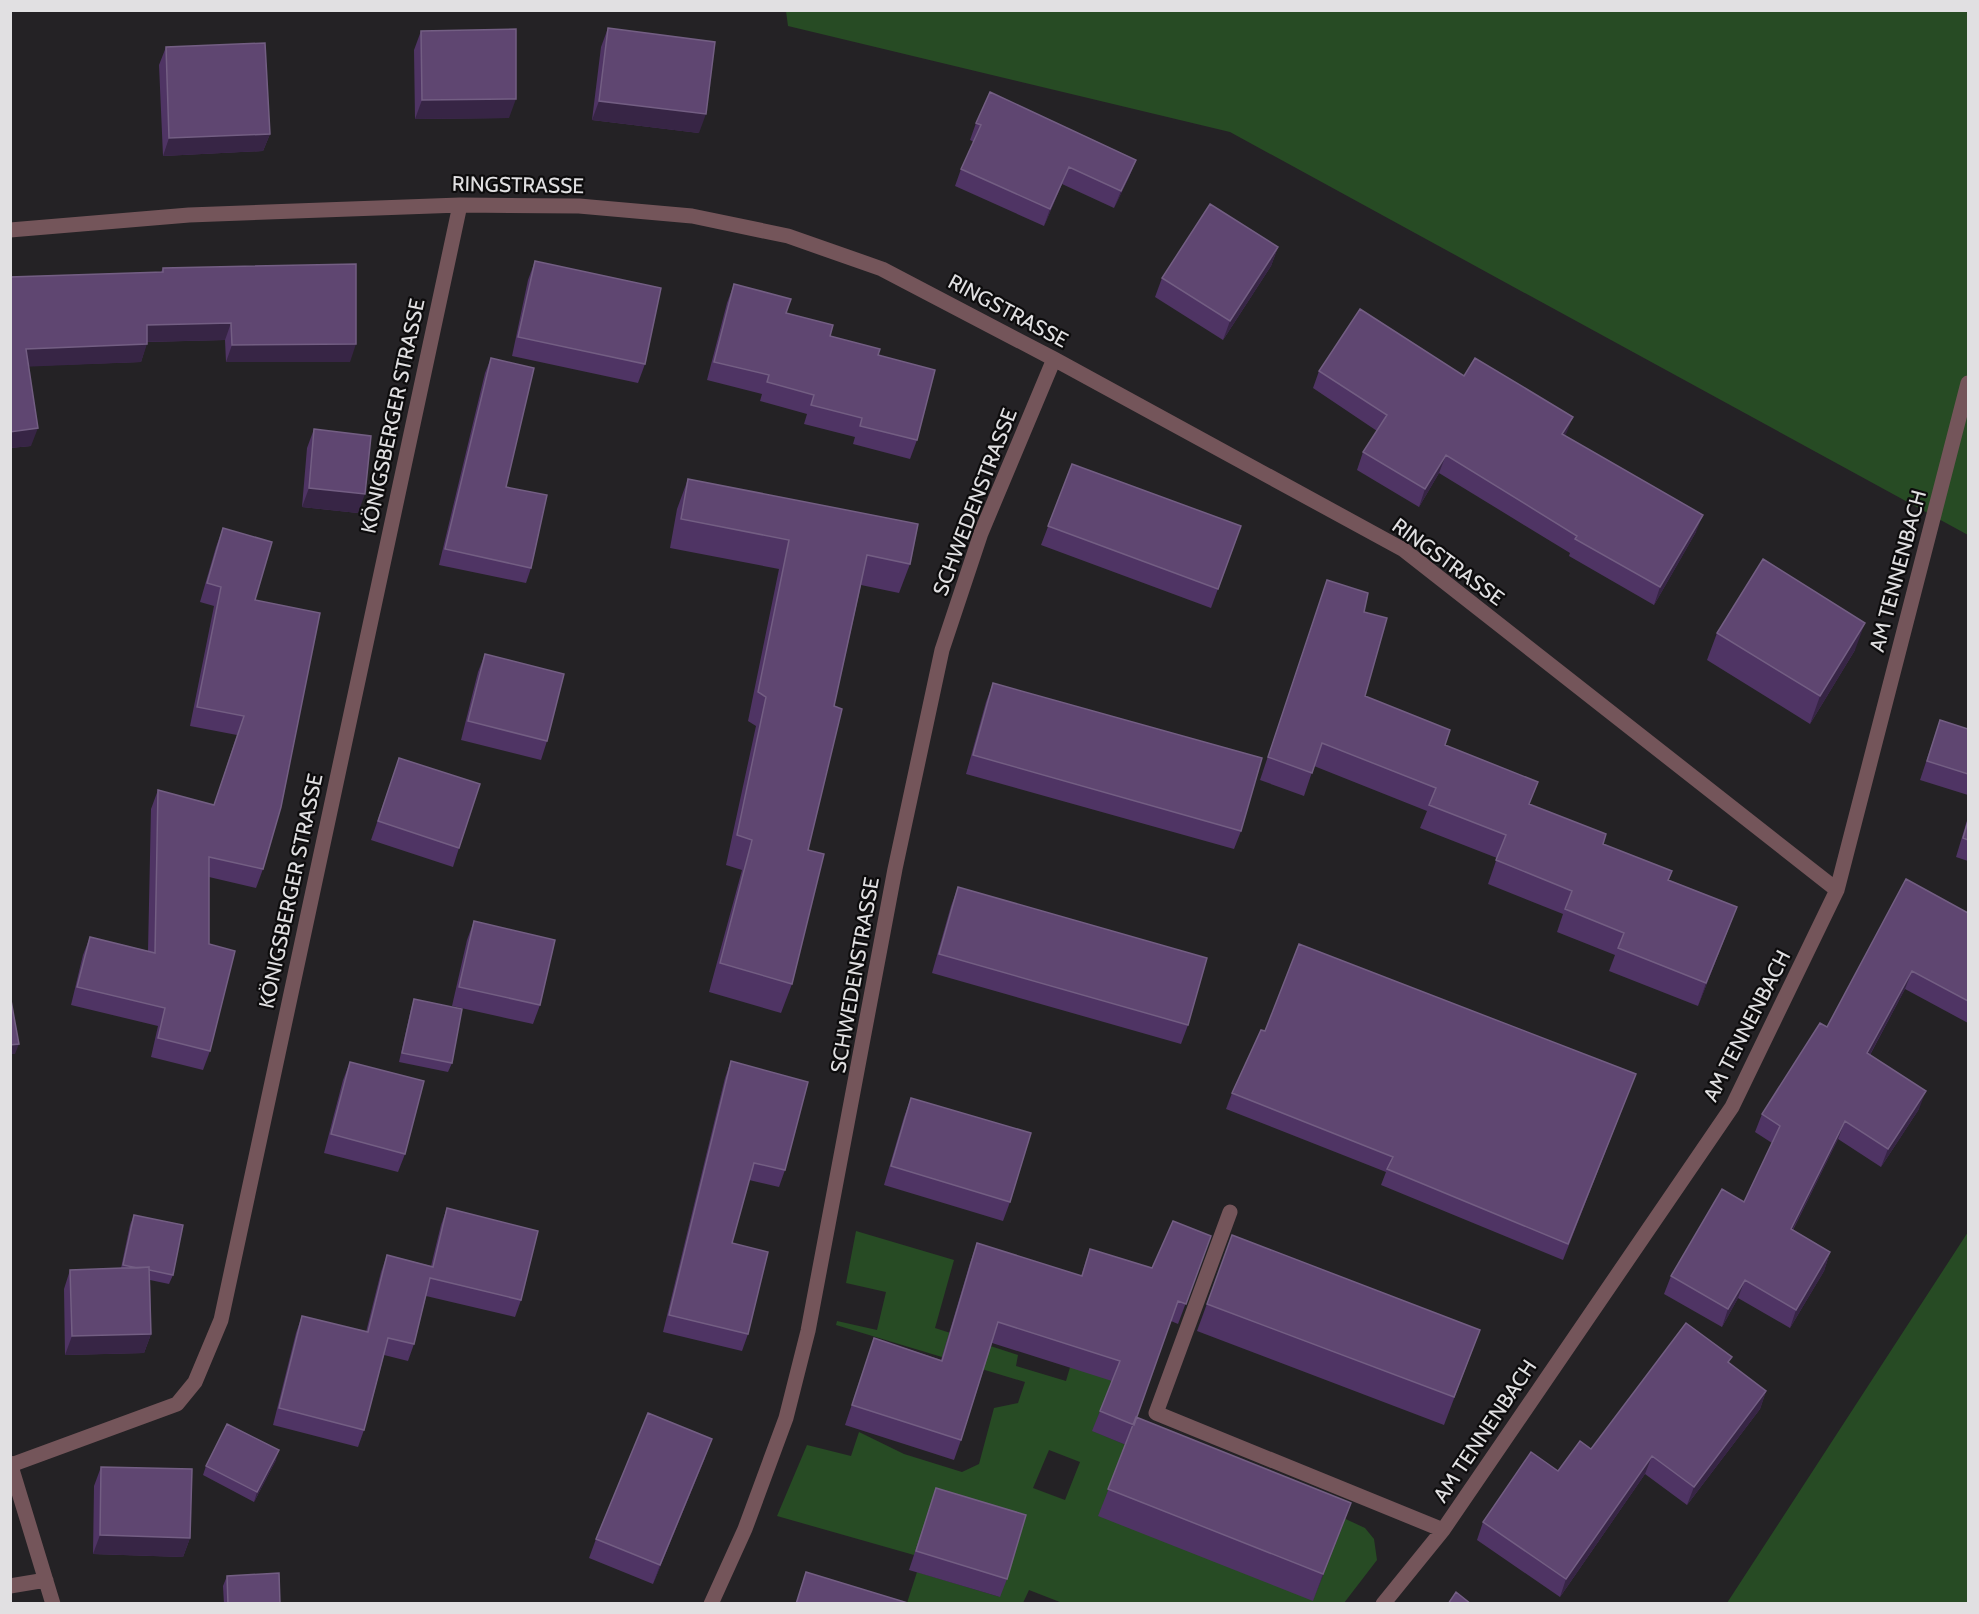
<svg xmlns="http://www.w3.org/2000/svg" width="1979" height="1614" font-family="Cabin,sans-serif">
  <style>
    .green { fill: #274b24; fill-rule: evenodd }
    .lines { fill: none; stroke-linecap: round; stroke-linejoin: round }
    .minor { stroke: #74555a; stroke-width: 15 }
    .wall { fill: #4f3464 }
    .shaded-wall { fill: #372545 }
    .building { fill: #5f4671; stroke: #735e83; stroke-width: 1.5 }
    .labels { text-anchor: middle; stroke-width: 4.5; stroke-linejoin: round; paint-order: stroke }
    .street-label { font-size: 21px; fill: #e1e0e2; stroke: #0d0c0d }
  </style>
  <rect width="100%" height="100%" fill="#242225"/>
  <path class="green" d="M786,11H1968V535L1230,132L788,26Z
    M856,1231L954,1260L935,1328L1018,1355L1016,1366L1066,1381L1083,1323L1132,1324L1093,1431L1126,1445L1322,1508L1365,1528L1374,1539L1377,1560L1344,1603L1065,1604L1029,1590L1023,1603H907L917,1572L1000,1597L914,1555L777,1516L807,1445L851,1456L859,1432L904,1454L962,1472L979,1464L994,1408L1018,1403L1025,1382L836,1325L837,1321L877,1330L886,1292L846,1283ZM1049,1450L1080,1462L1065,1500L1033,1488Z
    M1968,1232V1603H1727Z"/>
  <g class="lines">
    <path class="minor" d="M10,230L189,215L460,205L579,206L692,216L788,236L882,269L1054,359L1404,550L1837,890
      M1230,1212L1156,1413L1443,1530
      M10,1463L53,1604
      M11,1465L177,1404L195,1382L221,1320L460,205
      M10,1586L46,1580
      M711,1604L745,1529L786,1418L808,1331L895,869L942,650L981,533L1054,359
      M1383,1604L1443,1530L1732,1107L1837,890L1968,383"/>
  </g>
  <path class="wall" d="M608,28L699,133L592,120L601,47Z
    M421,31L509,118L415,119L414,50Z
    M166,47L270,134L263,151L163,156L159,65Z
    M976,123L1136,160L1129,177L1114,208L1062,184L1044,226L955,186L961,169L974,142L970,140Z
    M1278,247L1271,266L1223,340L1155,297L1162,278Z
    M535,261L645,364L638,383L512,356L528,280Z
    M163,268L350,362H226L225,340L147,342L141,362L29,366L31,446L10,448V277L161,272Z
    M734,284L830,336L878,355L917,440L910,459L853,444L855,437L804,424L807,414L760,401L762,394L707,380L727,303Z
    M491,358L506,487L531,568L526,583L439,565L485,373Z
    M1319,371L1464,376L1565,436L1696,532L1654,605L1569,556L1570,553L1439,473L1419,507L1357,470L1363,452L1377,431L1313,388Z
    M314,429L358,513L302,507L307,448Z
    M1072,464L1241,526L1211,608L1041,545Z
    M688,479L910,564L899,593L861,585L834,706L808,850L792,984L781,1013L709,992L742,870L726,865L756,726L748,721L779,569L670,548L677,509Z
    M223,528L255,600L263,869L256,888L209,877V944L210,1051L203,1070L151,1057L158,1026L71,1005L83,955L90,937L148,951L151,809L158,790L214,805L237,735L190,726L214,606L200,602L216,547Z
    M1327,580L1364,612L1365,696L1445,745L1530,804L1603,844L1672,871L1669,880L1737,907L1698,1006L1609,971L1615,955L1557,932L1563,914L1488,884L1497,858L1420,828L1427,811L1314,766L1304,796L1260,780Z
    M1717,633L1855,650L1810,724L1707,660Z
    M485,654L547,741L541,760L461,740L478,672Z
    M993,683L1241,831L1234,849L966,774L986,702Z
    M1940,720L1968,729V795L1920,780Z
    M399,758L459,848L453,867L371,840Z
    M1968,817V861L1956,857Z
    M958,887L1188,1025L1181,1044L932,973L951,906Z
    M1968,913V1023L1905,989L1870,1055L1919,1109L1881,1167L1838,1139L1793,1230L1830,1252L1824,1271L1790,1328L1738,1298L1722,1327L1664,1294L1671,1276L1744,1202L1772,1143L1755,1132L1762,1114Z
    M474,921L540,1005L533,1024L452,1006L467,940Z
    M414,999L452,1063L448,1072L399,1062L411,1009Z
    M1265,1031L1630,1089L1563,1260L1381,1185L1386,1172L1226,1109L1232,1093Z
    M731,1061L785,1170L779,1187L749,1180L732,1243L748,1334L742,1351L663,1332L725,1078Z
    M350,1062L405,1154L398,1172L324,1153L343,1080Z
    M911,1098L1010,1202L1003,1221L884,1185L904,1117Z
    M447,1208L521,1300L515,1317L426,1296L414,1344L408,1361L384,1355L364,1430L358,1447L273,1425L296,1333L302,1316L366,1332L381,1272L387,1255L431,1266L441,1225Z
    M134,1215L173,1275L169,1284L150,1280L151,1334L144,1353L65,1355L64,1289L70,1270L121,1268L130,1225Z
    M1232,1235L1480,1330L1444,1425L1197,1331Z
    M1211,1236L1178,1324L1171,1321L1136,1418L1351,1503L1313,1601L1098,1516L1126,1445L1092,1431L1112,1381L992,1343L961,1440L954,1460L845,1425L874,1338L941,1360L970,1263L977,1243L1081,1276L1090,1249L1152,1268Z
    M1730,1364L1766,1391L1760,1409L1687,1505L1645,1474L1560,1597L1477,1540L1483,1522L1591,1449Z
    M705,1458L653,1584L589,1558L596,1539Z
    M276,1460L254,1502L203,1475L206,1466Z
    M101,1467L190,1538L183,1557L93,1554L94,1486Z
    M936,1488L1007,1579L1000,1597L909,1570Z
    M227,1576L280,1604H224L223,1586Z"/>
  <path class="shaded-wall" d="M516,99L509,118L415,119L422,100Z
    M599,101L706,114L699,133L592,120Z
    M270,134L263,151L163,156L169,138Z
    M1136,160L1129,177L1114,208L1121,191Z
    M1069,167L1062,184L1044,226L1050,209Z
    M1278,247L1271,266L1223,340L1230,321Z
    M231,323L225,340L140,342L147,325Z
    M147,344L141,362L20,367L26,349Z
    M356,344L350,362H226L232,345Z
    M1573,417L1566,434L1556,451L1562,434Z
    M38,428L31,446L10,448V432Z
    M1446,455L1439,473L1419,507L1425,489Z
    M309,488L365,494L358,513L302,507Z
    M1703,515L1696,532L1654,605L1660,587Z
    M1865,623L1855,650L1810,724L1820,696Z
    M1737,907L1728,930L1698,1006L1706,983Z
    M1912,971L1905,989L1861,1071L1867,1053Z
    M19,1044L15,1054H10V1045Z
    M1926,1091L1919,1109L1881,1167L1888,1149Z
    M1845,1121L1838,1139L1784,1247L1791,1229Z
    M1830,1252L1824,1271L1790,1328L1796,1310Z
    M1745,1280L1738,1298L1722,1327L1728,1309Z
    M151,1334L144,1353L65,1355L72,1336Z
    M1766,1391L1760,1409L1687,1505L1694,1487Z
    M712,1439L705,1458L653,1584L660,1565Z
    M279,1450L276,1460L254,1502L257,1492Z
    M1652,1456L1645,1474L1560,1597L1566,1579Z
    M1351,1503L1341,1530L1313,1601L1323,1574Z
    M100,1535L190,1538L183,1557L93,1554Z"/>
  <path class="building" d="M608,28L715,42L706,114L599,101Z
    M516,29V99L422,100L421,31Z
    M265,43L270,134L169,138L166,47Z
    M990,92L1136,160L1121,191L1069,167L1050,209L961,169L981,125L976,123Z
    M1210,204L1278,247L1230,321L1162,278Z
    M535,261L661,288L645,364L518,337Z
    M356,264V344L232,345L231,323L147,325V344L26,349L38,428L10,432V277L163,272V268Z
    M734,284L791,299L786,313L833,325L830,336L880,349L878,355L935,370L917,440L860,426L862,418L811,405L814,395L767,382L769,375L714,362Z
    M1360,309L1464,376L1475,358L1573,417L1562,434L1703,515L1660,587L1575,539L1577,536L1446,455L1425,489L1363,452L1387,415L1319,371Z
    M491,358L534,368L506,487L547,495L531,568L445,549Z
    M314,429L371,436L365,494L309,488Z
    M1072,464L1241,526L1218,589L1048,526Z
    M688,479L918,524L910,564L867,555L834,706L842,709L808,850L824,854L792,984L720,963L752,840L737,835L766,697L758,692L789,540L681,519Z
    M223,528L272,542L255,600L320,613L281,807L263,869L209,857V944L235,951L210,1051L158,1038L165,1008L77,987L90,937L155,953L158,790L214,805L244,716L197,707L221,587L207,583Z
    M1763,559L1865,623L1820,696L1717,633Z
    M1327,580L1368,593L1364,612L1387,618L1365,696L1450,730L1445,745L1538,782L1529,804L1606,834L1603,844L1672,871L1668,880L1737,907L1706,983L1618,948L1624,933L1565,909L1572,891L1496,860L1506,835L1429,805L1436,788L1322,743L1312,773L1268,757Z
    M485,654L564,674L547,741L468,721Z
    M993,683L1262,758L1241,831L973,755Z
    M1940,720L1968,729V774L1927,761Z
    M399,758L480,784L459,848L378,821Z
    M1968,821V840L1963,838Z
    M1906,879L1968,913V1001L1912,971L1867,1053L1926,1091L1888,1149L1845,1121L1791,1229L1830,1252L1796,1310L1745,1280L1728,1309L1671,1276L1722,1189L1744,1202L1780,1126L1762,1114L1820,1023L1827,1027Z
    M958,887L1207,958L1188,1025L939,954Z
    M474,921L555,940L540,1005L459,987Z
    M1299,944L1636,1074L1568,1244L1387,1169L1393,1157L1232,1093L1261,1030L1265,1031Z
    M10,995L19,1044L10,1045Z
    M414,999L462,1009L452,1063L402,1053Z
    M731,1061L808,1082L785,1170L754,1163L732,1243L768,1252L748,1334L669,1315Z
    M350,1062L424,1081L405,1154L331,1134Z
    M911,1098L1031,1133L1010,1202L891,1166Z
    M447,1208L538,1231L521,1300L430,1278L414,1344L388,1338L364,1430L279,1408L302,1316L368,1332L387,1255L433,1267Z
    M134,1215L183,1225L173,1275L149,1270V1267L137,1268L123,1265Z
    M1173,1221L1211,1236L1186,1304L1178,1301L1134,1425L1100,1411L1120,1361L998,1322L961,1440L852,1405L874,1338L942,1361L977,1243L1082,1276L1090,1249L1152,1268Z
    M1232,1235L1480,1330L1454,1397L1207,1304Z
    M149,1267L151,1334L72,1336L70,1270Z
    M1686,1323L1732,1357L1728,1362L1766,1391L1694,1487L1652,1456L1566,1579L1483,1522L1531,1452L1558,1471L1580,1441L1591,1449Z
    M648,1413L712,1439L660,1565L596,1539Z
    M1136,1417L1351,1503L1323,1574L1108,1489Z
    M227,1424L279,1450L257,1492L206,1466Z
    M101,1467L192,1469L190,1538L100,1535Z
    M936,1488L1026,1515L1007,1579L916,1551Z
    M806,1572L908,1603V1604H796Z
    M279,1573L280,1604H228L227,1576Z
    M1456,1592L1471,1604H1448Z"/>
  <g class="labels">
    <g class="street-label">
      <text transform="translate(518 185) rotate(1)" y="7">RINGSTRASSE</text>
      <text transform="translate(1008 311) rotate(28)" y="7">RINGSTRASSE</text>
      <text transform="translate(393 416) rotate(-78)" y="7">KÖNIGSBERGER STRASSE</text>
      <text transform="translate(975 502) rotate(-69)" y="7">SCHWEDENSTRASSE</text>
      <text transform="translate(1448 562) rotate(36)" y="7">RINGSTRASSE</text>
      <text transform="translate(1898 571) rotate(-75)" y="7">AM TENNENBACH</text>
      <text transform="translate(291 891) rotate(-78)" y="7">KÖNIGSBERGER STRASSE</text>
      <text transform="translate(855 975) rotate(-80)" y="7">SCHWEDENSTRASSE</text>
      <text transform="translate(1747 1026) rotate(-63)" y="7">AM TENNENBACH</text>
      <text transform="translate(1485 1431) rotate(-56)" y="7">AM TENNENBACH</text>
    </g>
  </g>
  <rect width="1979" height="1614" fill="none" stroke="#e1e0e2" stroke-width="24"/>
</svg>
